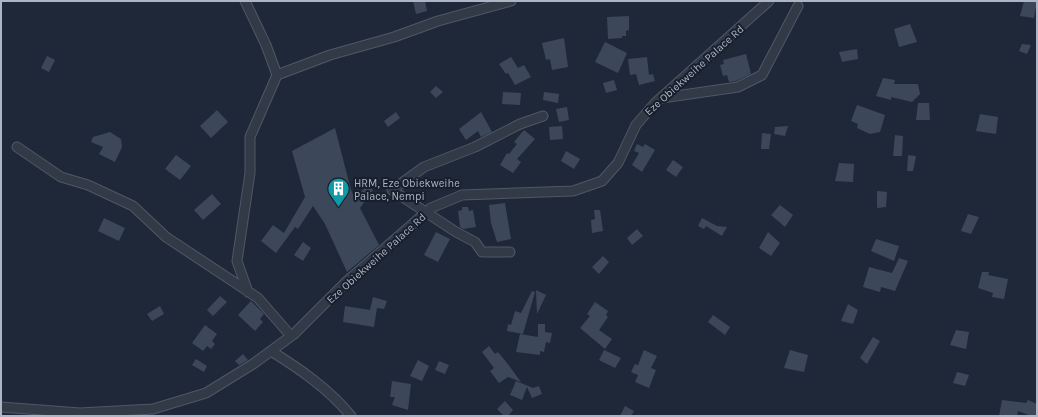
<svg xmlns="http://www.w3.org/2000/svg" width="1038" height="417" font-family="Karla,sans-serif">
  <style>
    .building { fill: #3d475a }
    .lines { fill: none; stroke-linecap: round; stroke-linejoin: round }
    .street-casing { stroke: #505766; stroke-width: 11 }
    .street { stroke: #323a48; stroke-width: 9 }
    .labels { text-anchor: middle; stroke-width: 4; stroke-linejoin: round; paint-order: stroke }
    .street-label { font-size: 11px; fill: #acb4c5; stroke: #181f2c }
    .poi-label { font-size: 11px; fill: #acb4c5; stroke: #181f2c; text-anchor: start }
  </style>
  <rect width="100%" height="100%" fill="#1f2838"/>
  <path class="building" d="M413,1H425L427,11L416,14Z
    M1024,1H1037L1034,18L1020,16Z
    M629,16V30L626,31V36H622V38L608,39L607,17Z
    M910,24L917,42L899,47L894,29Z
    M564,38L568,67L552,70L550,59L546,60L542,43Z
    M605,42L627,53L618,73L595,62Z
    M1022,44L1031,45L1027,54L1019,51Z
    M857,49L858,59L842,62L839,52Z
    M746,54L751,74L736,81L729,82L727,75L723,76L720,65L724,64L723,60Z
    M47,56L55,60L49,72L41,68Z
    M511,57L518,68L524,65L531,77L515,85L508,73L506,74L499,64Z
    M647,57L649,75L653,74L655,81L639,85L636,74L630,75L628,59Z
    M883,78L895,80L894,84H918L920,94L912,102L891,97V100L876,96Z
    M614,80L617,90L606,93L603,83Z
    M436,86L443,92L436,98L430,92Z
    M503,92L521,93L520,105L502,104Z
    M544,92L559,94L558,103L543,100Z
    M918,103H929L930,120H916Z
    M857,105L885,115L880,132L870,134L857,128L858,124L851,121Z
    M567,107L569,120L559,122L556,109Z
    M217,110L228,122L211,138L200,126Z
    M396,112L400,118L388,127L384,121Z
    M481,112L492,132L481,137L478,131L466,140L459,129Z
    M980,114L998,117L996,134L976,131Z
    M562,126L563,139L550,140L549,127Z
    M788,126L785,136L774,134L775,127Z
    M335,128L351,190L355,199L367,185L373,190L360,208L379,245L347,272L325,224L313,206L298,229L295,227L276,253L261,241L273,225L284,233L305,197L292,151Z
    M524,130L535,139L517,159L521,162L513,173L500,165L507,153L509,154L517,144L514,142Z
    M110,132L121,139L122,147L115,162L99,154L103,147L91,142L93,137Z
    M762,133L771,134L769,149H761Z
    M895,135L903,136L902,156H893Z
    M637,144L643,147L645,144L655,150L642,172L632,165L639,153L634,151Z
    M566,151L580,159L574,169L561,161Z
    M176,155L191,166L180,180L165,169Z
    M908,155L916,156L913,171H907Z
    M673,160L683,167L676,177L666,170Z
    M839,163L854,164L853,182L835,181Z
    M877,191L887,192L886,207L877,208Z
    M212,194L221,204L203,220L194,210Z
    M505,203L511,239L497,242L491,223L489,205Z
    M780,205L793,215L785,227L771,215Z
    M462,207H468L469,211L473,210L476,227L463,229L460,227L458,211L462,210Z
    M594,210H600L603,231L592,233L591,220L595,219Z
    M968,214L979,217L971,234L961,231Z
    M104,218L125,228L119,241L98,231Z
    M702,218L717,226L727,227L722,236L706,226L704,229L698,226Z
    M637,229L643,236L632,245L627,238Z
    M436,232L450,239L438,262L424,255Z
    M768,232L780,243L771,256L759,248Z
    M876,239L899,246L894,261L871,251Z
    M303,242L311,248L303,261L294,255Z
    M603,256L609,262L599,274L592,267Z
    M899,258L908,261L895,291L881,287L880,292L863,287L869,267L892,273Z
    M982,272H989L988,275L1008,279L1004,299L992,297L993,293L978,288Z
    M536,290L546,295L537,314Z
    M532,291L535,292L523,334L507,331L508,324L511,325L515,311L521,313Z
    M220,296L227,302L213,316L207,310Z
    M373,297L387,301L384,309L377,308L374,327L343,322L345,306L370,310Z
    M251,301L264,314L260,319L263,322L255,331L238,315Z
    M595,302L608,311L606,315L608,317L599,330L612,339L605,349L580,328L590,316L587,314Z
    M848,304L858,310L853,324L841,321Z
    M160,306L164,314L152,321L147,314Z
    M713,315L730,327L725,335L708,322Z
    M538,324H545V332L552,333L550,343L546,342L544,352L540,351V355L516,352L520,334L538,337Z
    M205,325L217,334L212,341L215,344L211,349L207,346L203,351L192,343Z
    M956,330L969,332L966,349L950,345Z
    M873,337L880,341L867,364L860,358Z
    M489,346L495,354L498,352L507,363L521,382L508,377L499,383L490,371L494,368L482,352Z
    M604,350L621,358L615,368L599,360Z
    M644,350L657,356L651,368L656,370L649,388L635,382L638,375L631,372L635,364L638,365Z
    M790,350L808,355L804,372L784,368Z
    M243,354L248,360L239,365L235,361Z
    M196,359L207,366L204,372L192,365Z
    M418,360L429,366L422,381L410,376Z
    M439,361L449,365L445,374L435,370Z
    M957,372L969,375L965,386L953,383Z
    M392,381L411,384L408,410L392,405L395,397H390Z
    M516,381L533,388L539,386L542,394L532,398L527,387L522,400L510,395Z
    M1002,400L1026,403L1028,400L1037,404V416H1031L1018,411L1017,416H999Z
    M505,401L513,410L508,416H504L497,409Z
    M625,406L634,411L631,416H620Z"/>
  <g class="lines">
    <defs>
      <path id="street" d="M245,1L266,45L277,75
        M662,98L738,87L762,75L798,6
        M17,147L61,177L88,185L133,206L166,237L258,298L291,336
        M510,252H482L475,242L456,232L392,190L424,167L475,147L520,124L543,116
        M248,292L237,261L250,173V137L277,75L330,55L394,37L438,21L511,1
        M271,351C300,369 329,389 351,416
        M1,407L80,413L153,409L206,393L253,364L294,334L346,282L431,208L462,195L573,191L602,181L618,163L636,125L655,103L769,1"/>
    </defs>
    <use href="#street" class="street-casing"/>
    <use href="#street" class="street"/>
  </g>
  <defs>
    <symbol id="building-pin" viewBox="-11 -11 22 30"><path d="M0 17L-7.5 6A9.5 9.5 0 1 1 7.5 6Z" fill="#0f9aa8" stroke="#181f2c"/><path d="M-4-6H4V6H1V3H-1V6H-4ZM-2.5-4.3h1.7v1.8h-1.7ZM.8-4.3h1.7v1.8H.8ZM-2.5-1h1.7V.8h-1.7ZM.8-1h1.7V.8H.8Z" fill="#fff"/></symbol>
  </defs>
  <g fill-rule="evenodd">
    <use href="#building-pin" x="326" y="176" width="25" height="34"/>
  </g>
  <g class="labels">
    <g class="street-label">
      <text transform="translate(694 70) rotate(-42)" y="4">Eze Obiekweihe Palace Rd</text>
      <text transform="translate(376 258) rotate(-42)" y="4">Eze Obiekweihe Palace Rd</text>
    </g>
    <g class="poi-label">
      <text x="354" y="187">HRM, Eze Obiekweihe<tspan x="354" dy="13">Palace, Nempi</tspan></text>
    </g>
  </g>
  <rect width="1038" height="417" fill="none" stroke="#acb4c5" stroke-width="4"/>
</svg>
